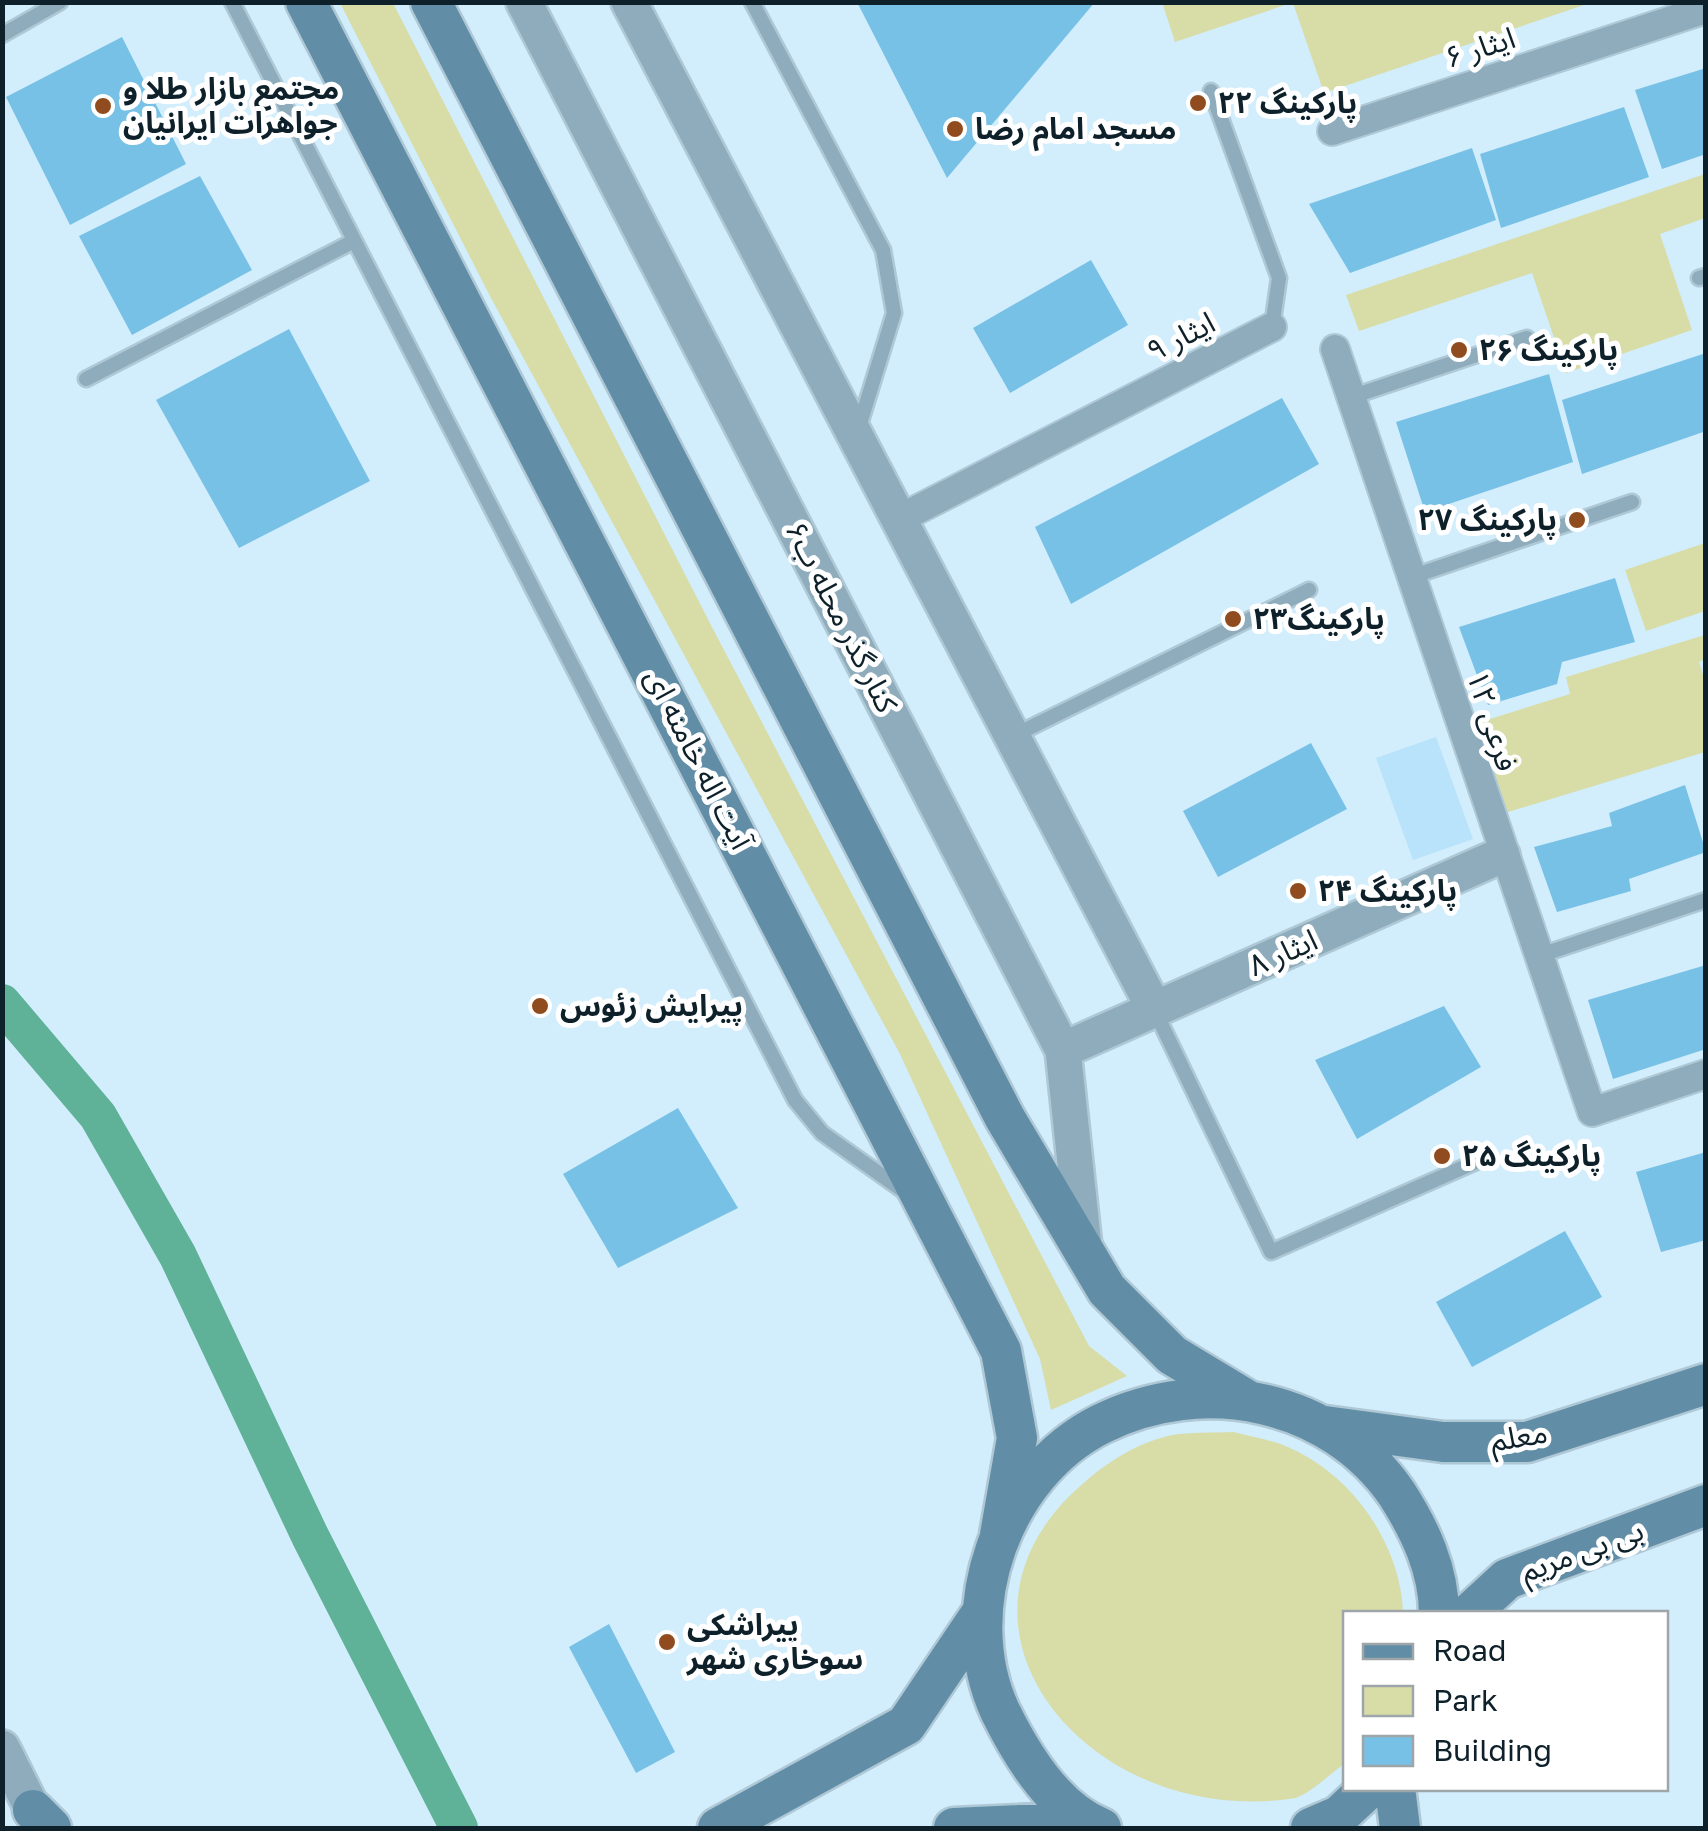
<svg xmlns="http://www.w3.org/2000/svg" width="1708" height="1831" font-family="'Golos Text','Noto Sans Arabic',sans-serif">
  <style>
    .built { fill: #b8e3fa }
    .green { fill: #d8dca7 }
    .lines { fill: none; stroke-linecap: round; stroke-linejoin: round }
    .canal { stroke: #5fb198; stroke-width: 38 }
    .building { fill: #78c1e6 }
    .service-casing { stroke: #afc8d6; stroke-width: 19 }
    .minor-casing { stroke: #afc8d6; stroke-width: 32 }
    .tertiary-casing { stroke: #afc8d6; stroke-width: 40 }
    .secondary-casing { stroke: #afc8d6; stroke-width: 45 }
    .service { stroke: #8eacbc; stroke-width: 14 }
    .minor { stroke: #8eacbc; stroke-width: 28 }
    .tertiary { stroke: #8eacbc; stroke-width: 35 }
    .secondary { stroke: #618ea6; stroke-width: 40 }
    .poi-dot { fill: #904c1e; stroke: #fff; stroke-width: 4 }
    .labels { text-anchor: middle; stroke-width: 10; stroke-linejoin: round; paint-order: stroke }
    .street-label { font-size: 30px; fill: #0e2029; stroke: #fff }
    .poi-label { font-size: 30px; font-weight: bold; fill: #0e2029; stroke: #fff; text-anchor: start }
  </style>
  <rect width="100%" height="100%" fill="#d2edfc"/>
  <path class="built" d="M1436,737L1473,839L1413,860L1376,758Z"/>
  <path class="green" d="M1162,2H1291V3L1175,42Z
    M340,3H393L714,631L1089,1346L1127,1376L1051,1410L1040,1359L900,1054L491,298Z
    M1293,3H1590L1324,93Z
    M1705,174V218L1660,234L1692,330L1566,373L1532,273L1359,331L1346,295Z
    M1705,543V611L1646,631L1625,570Z
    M1705,635V659L1699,662L1705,682V752L1505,813L1477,723L1570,694L1566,677Z
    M1233,1432C1252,1437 1274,1440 1292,1449C1354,1477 1401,1546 1403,1613L1346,1614L1345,1763C1330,1774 1313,1791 1296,1798C1088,1831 917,1622 1086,1481C1110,1460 1140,1442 1172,1435C1191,1432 1213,1433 1233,1432Z"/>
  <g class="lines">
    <path class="canal" d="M2,1003L98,1116L178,1256L310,1536L459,1828"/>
  </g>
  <path class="building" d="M857,2H1095L947,178Z
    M122,37L186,164L70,225L6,97Z
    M1706,68V154L1662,169L1635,90Z
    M1624,107L1649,177L1501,228L1480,154Z
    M1472,148L1496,220L1350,273L1309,204Z
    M200,176L252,270L132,335L79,236Z
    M1091,260L1128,325L1010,393L973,328Z
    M289,329L370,481L239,548L156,400Z
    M1706,353V431L1582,474L1562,400Z
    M1549,374L1573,462L1425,512L1396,422Z
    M1282,398L1319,464L1071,604L1035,527Z
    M1615,578L1635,642L1562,662L1557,684L1488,705L1459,627Z
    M1311,743L1347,809L1218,877L1183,811Z
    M1685,785L1706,852L1629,879L1631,891L1557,912L1534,847L1612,826L1609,813Z
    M1706,965V1049L1613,1079L1588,1000Z
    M1444,1006L1481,1067L1357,1139L1315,1060Z
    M678,1108L738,1208L618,1268L563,1174Z
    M1706,1152V1240L1661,1252L1636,1172Z
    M1565,1231L1602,1297L1472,1367L1436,1302Z
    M609,1624L675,1752L636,1773L569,1647Z"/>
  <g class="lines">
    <defs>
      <path id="service" d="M232,2L795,1100L822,1133L905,1192
        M752,2L883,250L894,313L859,427
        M2,35L60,2
        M1211,91L1279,278L1272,327
        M1699,278L1706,276
        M86,379L354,241
        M1351,397L1527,338
        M1411,577L1632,502
        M1013,736L1309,590
        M1538,956L1706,900
        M1155,1011L1271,1252L1487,1157"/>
      <path id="minor" d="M1332,131L1706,9
        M1335,349L1592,1112L1706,1074
        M899,519L1272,327"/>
      <path id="tertiary" d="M524,2L1063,1050L1084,1247
        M629,2L1155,1010
        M1063,1050L1502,855
        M2,1748L33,1810"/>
      <path id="secondary" d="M306,2L1001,1351L1017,1438L1000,1535
        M431,2L1005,1118L1107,1290L1172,1355L1245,1399
        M1325,1426L1443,1442H1527L1706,1384
        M1469,1614L1507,1579L1706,1505
        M1395,1788L1400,1828
        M33,1810L51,1828
        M718,1828L906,1725L981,1614
        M954,1828L1084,1822
        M1101,1828C1055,1810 1021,1754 1000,1711C954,1611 1001,1474 1101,1424C1203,1373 1332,1399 1397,1494C1420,1530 1439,1570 1439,1614
        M1311,1828L1339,1816L1369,1788"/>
    </defs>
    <use href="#service" class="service-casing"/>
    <use href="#minor" class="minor-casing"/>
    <use href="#tertiary" class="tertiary-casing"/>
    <use href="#secondary" class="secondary-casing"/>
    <use href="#service" class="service"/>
    <use href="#minor" class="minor"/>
    <use href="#tertiary" class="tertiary"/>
    <use href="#secondary" class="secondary"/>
  </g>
  <g class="poi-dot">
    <circle cx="1198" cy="103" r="10"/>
    <circle cx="103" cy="106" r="10"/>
    <circle cx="955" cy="129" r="10"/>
    <circle cx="1459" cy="350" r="10"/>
    <circle cx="1577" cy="520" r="10"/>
    <circle cx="1233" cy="619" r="10"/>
    <circle cx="1298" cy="891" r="10"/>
    <circle cx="540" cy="1006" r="10"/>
    <circle cx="1442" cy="1156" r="10"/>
    <circle cx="667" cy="1642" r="10"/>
  </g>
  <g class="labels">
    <g class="street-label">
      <text transform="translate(1480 48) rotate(-18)" y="10">ایثار ۶</text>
      <text transform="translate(1181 337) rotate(-27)" y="10">ایثار ۹</text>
      <text transform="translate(841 617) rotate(63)" y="10">کنار گذر محله ب۶</text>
      <text transform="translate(1492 721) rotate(72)" y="10">فرعی ۱۲</text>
      <text transform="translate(698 759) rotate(63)" y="10">آیت اله خامنه ای</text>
      <text transform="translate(1283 953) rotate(-24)" y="10">ایثار ۸</text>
      <text transform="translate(1519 1437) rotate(-9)" y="10">معلم</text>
      <text transform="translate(1582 1551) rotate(-20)" y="10">بی بی مریم</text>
    </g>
    <g class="poi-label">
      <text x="123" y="99">مجتمع بازار طلا و<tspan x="123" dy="34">جواهرات ایرانیان</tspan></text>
      <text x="1218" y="113">پارکینگ ۲۲</text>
      <text x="975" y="139">مسجد امام رضا</text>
      <text x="1479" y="360">پارکینگ ۲۶</text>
      <text x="1557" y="530" text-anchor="end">پارکینگ ۲۷</text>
      <text x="1253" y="629">پارکینگ۲۳</text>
      <text x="1318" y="901">پارکینگ ۲۴</text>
      <text x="560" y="1016">پیرایش زئوس</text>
      <text x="1462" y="1166">پارکینگ ۲۵</text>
      <text x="687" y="1635">پیراشکی<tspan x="687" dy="34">سوخاری شهر</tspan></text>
    </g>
  </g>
  <rect width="1708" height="1831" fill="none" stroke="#0e2029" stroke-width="10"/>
  <rect x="1343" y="1611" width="325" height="180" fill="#ffffff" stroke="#9fa6a9" stroke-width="2.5"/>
  <rect x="1363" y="1644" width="50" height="15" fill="#618ea6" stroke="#9fa6a9" stroke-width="2.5"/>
  <text x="1433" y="1661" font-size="30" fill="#0e2029">Road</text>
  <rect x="1363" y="1686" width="50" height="30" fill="#d8dca7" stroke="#9fa6a9" stroke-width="2.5"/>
  <text x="1433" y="1711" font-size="30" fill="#0e2029">Park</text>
  <rect x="1363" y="1736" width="50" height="30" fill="#78c1e6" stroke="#9fa6a9" stroke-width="2.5"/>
  <text x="1433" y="1761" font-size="30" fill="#0e2029">Building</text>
</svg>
